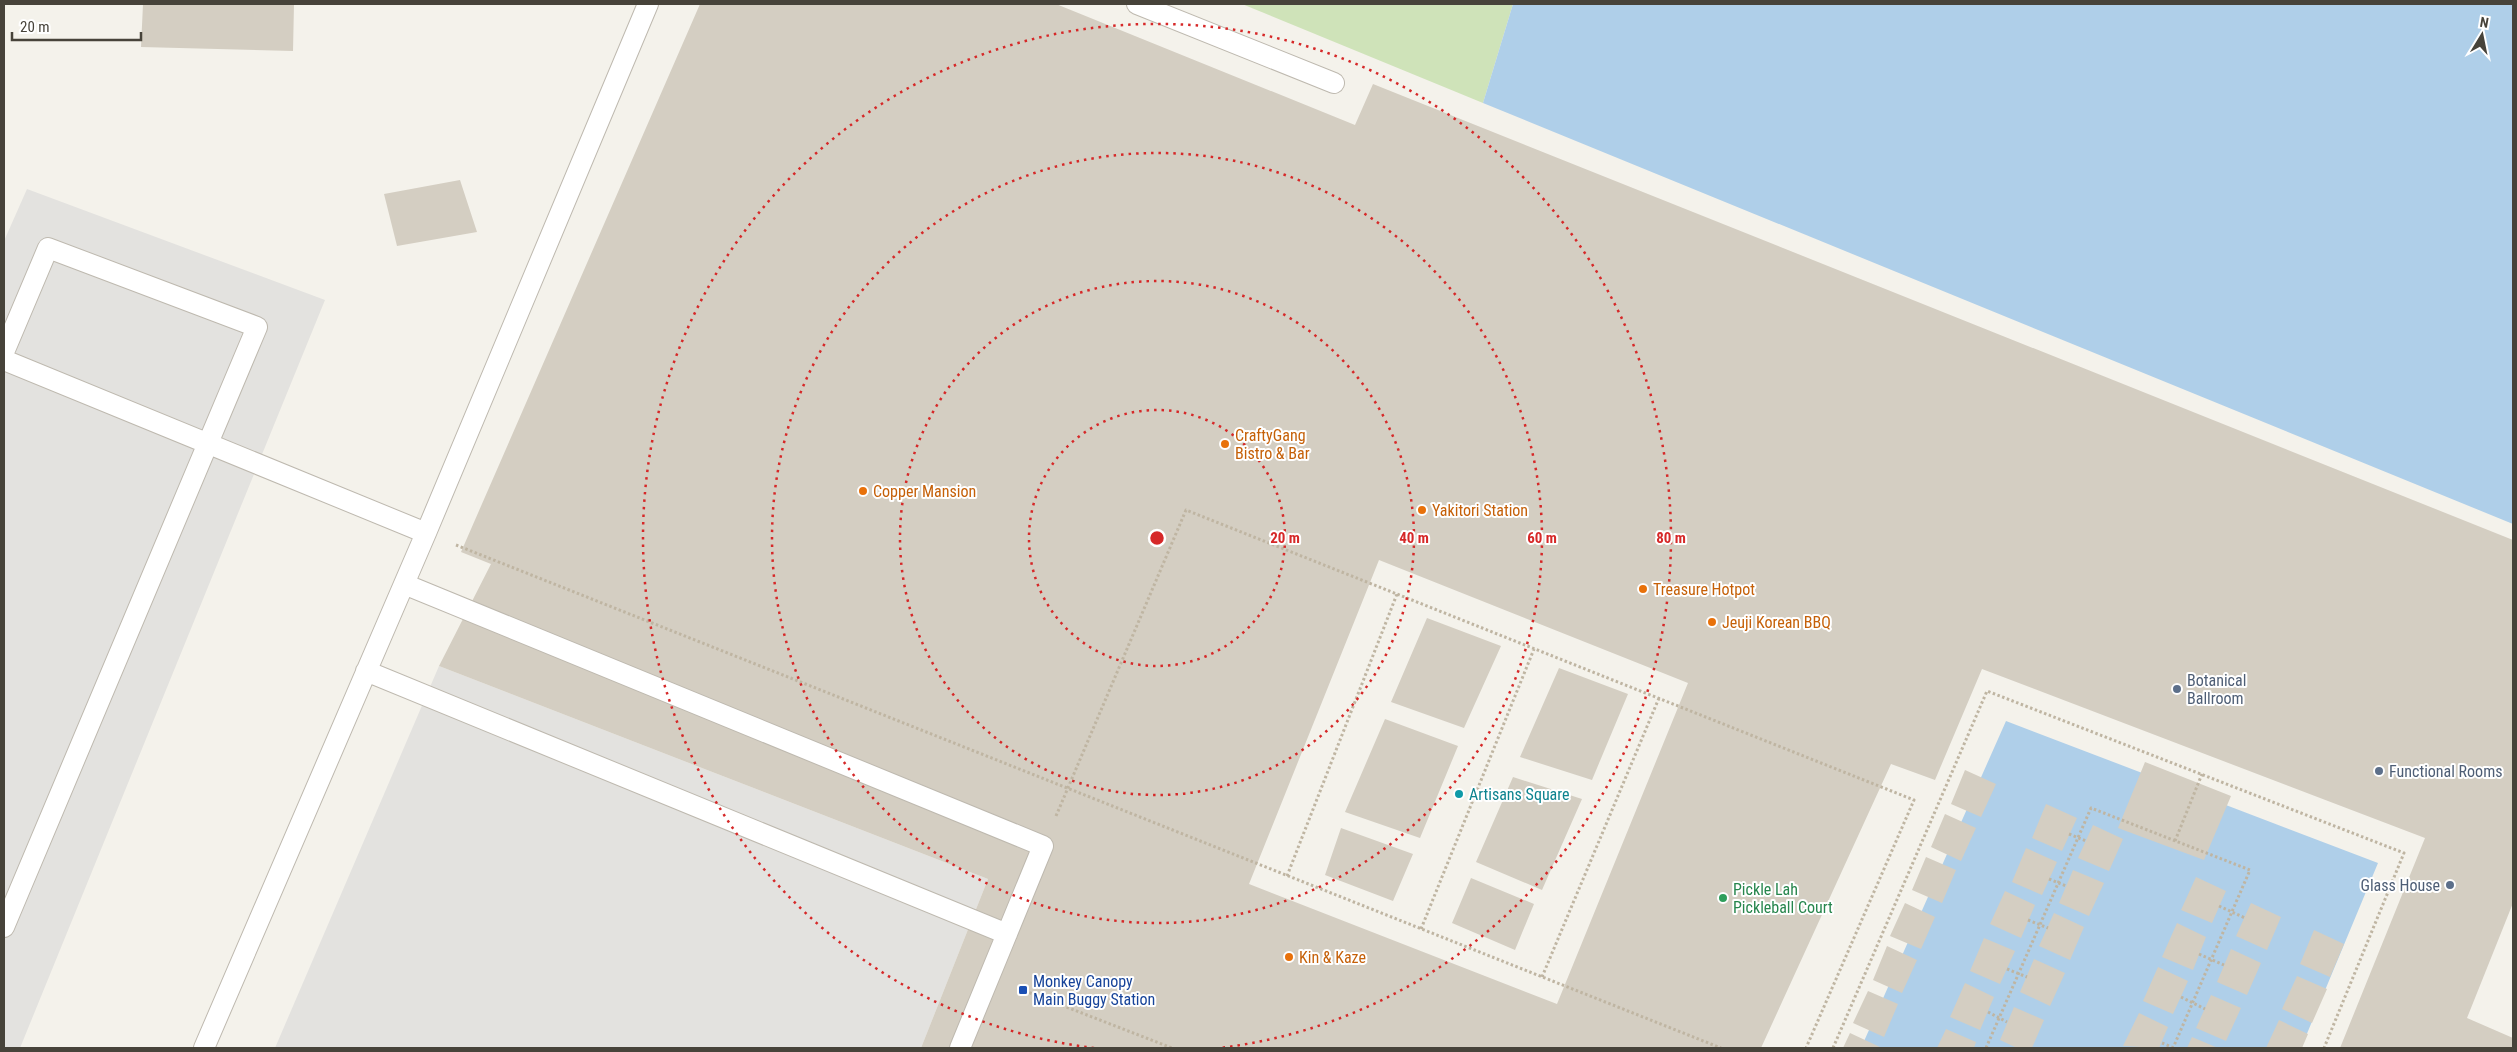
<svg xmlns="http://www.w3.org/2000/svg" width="2517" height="1052" font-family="'Roboto Condensed',sans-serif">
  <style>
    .green { fill: #cfe3b9 }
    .parking { fill: #e3e2df }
    .water { fill: #afcfe9 }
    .building { fill: #d4cec2; fill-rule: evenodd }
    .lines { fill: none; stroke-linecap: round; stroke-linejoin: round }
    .service-casing { stroke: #beb9af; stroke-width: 22 }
    .path { stroke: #bfb5a2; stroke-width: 3; stroke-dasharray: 2.5 2.5; stroke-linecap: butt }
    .service { stroke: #fff; stroke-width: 20 }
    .ring { fill: none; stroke: #d62828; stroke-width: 2.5; stroke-dasharray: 2.5 5 }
    .food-dot { fill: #e8710a; stroke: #fff; stroke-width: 2 }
    .service-dot { fill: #5c6f8a; stroke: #fff; stroke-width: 2 }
    .culture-dot { fill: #0f9aa8; stroke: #fff; stroke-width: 2 }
    .leisure-dot { fill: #2e9e5b; stroke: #fff; stroke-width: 2 }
    .transit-dot { fill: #1a4fb4; stroke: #fff; stroke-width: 2 }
    .labels { text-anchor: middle; stroke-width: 4; stroke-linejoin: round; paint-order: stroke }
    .food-label { font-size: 16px; fill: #c56008; stroke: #fff; text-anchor: start }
    .service-label { font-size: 16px; fill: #4e5e75; stroke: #fff; text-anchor: start }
    .culture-label { font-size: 16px; fill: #0d838f; stroke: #fff; text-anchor: start }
    .leisure-label { font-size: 16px; fill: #27864d; stroke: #fff; text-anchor: start }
    .transit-label { font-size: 16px; fill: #164399; stroke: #fff; text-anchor: start }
    .centre { fill: #d62828; stroke: #fff; stroke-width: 2.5 }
    .ring-label { font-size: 15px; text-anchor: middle; font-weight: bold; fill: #d62828; stroke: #fff; stroke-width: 4; stroke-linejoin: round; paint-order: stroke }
  </style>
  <rect width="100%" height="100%" fill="#f4f2eb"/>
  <path class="green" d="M1242,4H1513L1483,103Z"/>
  <path class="parking" d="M27,189L325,300L20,1048H4V241Z
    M439,666L988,879L921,1048H275Z"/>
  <path class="water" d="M1513,4H2513V524L1483,103Z
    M2006,721L2378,863L2301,1048H1861Z"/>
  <path class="building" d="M143,4H294L293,51L141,47Z
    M700,4H1056L1355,125L1373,84L2513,540V903L2467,1018L2513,1038V1048H2340L2425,838L1982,669L1935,780L1891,764L1761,1048H921L988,879L439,666L491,564L461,552ZM1379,560L1688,683L1557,1004L1249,884Z
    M460,180L477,232L397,246L384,194Z
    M1427,618L1501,646L1464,728L1391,702Z
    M1559,668L1628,694L1592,780L1520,757Z
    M1385,719L1458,746L1420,838L1345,812Z
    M2145,762L2231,796L2204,860L2118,828Z
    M1965,770L1996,784L1981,817L1951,804Z
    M1513,777L1582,799L1542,890L1476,862Z
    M2046,804L2077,818L2062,851L2032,838Z
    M1945,814L1976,828L1961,861L1931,847Z
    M2093,825L2123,839L2109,871L2078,858Z
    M1341,828L1413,854L1393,901L1325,875Z
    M2026,848L2057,862L2042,895L2012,882Z
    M1926,857L1956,870L1942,903L1912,890Z
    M2073,870L2104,883L2089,916L2059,903Z
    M2196,877L2226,891L2212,923L2181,910Z
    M1471,878L1534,904L1515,950L1452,923Z
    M2005,891L2035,905L2021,938L1990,924Z
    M1905,903L1935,917L1921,949L1890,936Z
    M2251,903L2281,917L2267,950L2236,936Z
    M2054,913L2084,927L2070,960L2039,946Z
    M2177,923L2206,937L2193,970L2162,957Z
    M2314,930L2344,944L2330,977L2300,964Z
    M1984,938L2015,951L2000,984L1970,971Z
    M1887,946L1917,960L1902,993L1873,980Z
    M2231,949L2261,963L2247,995L2217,982Z
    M2034,959L2065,973L2050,1006L2020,992Z
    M2158,967L2188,981L2173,1014L2143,1001Z
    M2297,976L2327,989L2312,1023L2282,1009Z
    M1965,983L1994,997L1980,1030L1950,1017Z
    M1868,991L1898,1004L1884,1037L1853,1023Z
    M2211,995L2241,1008L2226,1041L2196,1028Z
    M2014,1007L2044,1020L2032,1048H2017L2000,1040Z
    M2139,1013L2168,1027L2159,1048L2123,1046Z
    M2279,1020L2308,1034L2302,1048H2266Z
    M1946,1029L1976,1042L1974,1048H1937Z
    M1850,1033L1880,1047V1048H1843Z
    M2192,1037L2218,1048H2187Z"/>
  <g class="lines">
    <defs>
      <path id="service" d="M1137,4L1334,83
        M4,352L48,248L257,327L4,927
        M4,360L426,533
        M404,584L1043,846L960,1048
        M366,671L1007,934
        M204,1048L426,533L648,4"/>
    </defs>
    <use href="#service" class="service-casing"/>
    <path class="path" d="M456,545L1721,1048
      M1056,816L1186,510L1914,800L1806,1048
      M2069,834L2086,841
      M2175,841L2202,774
      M1287,876L1397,594
      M2049,879L2066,886
      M2219,906L2245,918
      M2028,920L2048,928
      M1421,929L1534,649
      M2199,954L2224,965
      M2007,969L2027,977
      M1542,977L1659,698
      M1020,989L1172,1048
      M2181,997L2205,1009
      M1988,1012L2007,1022
      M2162,1043L2174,1048
      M1833,1048L1987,691L2404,853L2324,1048
      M1986,1048L2091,808L2250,870L2173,1048"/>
    <use href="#service" class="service"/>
  </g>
  <g class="ring">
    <circle cx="1157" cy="538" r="128"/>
    <circle cx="1157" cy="538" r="257"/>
    <circle cx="1157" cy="538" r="385"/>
    <path d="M1094 1048A514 514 0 1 1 1220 1048"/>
  </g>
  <g class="food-dot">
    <circle cx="1225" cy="444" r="5"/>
    <circle cx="863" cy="491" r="5"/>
    <circle cx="1422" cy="510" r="5"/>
    <circle cx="1643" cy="589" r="5"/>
    <circle cx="1712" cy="622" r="5"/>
    <circle cx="1289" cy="957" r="5"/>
  </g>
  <g class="service-dot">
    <circle cx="2177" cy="689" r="5"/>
    <circle cx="2379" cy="771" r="5"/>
    <circle cx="2450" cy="885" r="5"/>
  </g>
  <circle class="culture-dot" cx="1459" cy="794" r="5"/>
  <circle class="leisure-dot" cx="1723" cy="898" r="5"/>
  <rect class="transit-dot" x="1018" y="985" width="10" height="10" rx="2.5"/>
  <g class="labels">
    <g class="food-label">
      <text x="1235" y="441">CraftyGang<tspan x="1235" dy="18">Bistro &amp; Bar</tspan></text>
      <text x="873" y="497">Copper Mansion</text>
      <text x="1432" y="516">Yakitori Station</text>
      <text x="1653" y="595">Treasure Hotpot</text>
      <text x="1722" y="628">Jeuji Korean BBQ</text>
      <text x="1299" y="963">Kin &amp; Kaze</text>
    </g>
    <g class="service-label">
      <text x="2187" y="686">Botanical<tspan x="2187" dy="18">Ballroom</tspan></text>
      <text x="2389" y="777">Functional Rooms</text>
      <text x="2440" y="891" text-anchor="end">Glass House</text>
    </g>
    <g class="culture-label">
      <text x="1469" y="800">Artisans Square</text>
    </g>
    <g class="leisure-label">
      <text x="1733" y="895">Pickle Lah<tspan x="1733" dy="18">Pickleball Court</tspan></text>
    </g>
    <g class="transit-label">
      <text x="1033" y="987">Monkey Canopy<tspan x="1033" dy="18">Main Buggy Station</tspan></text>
    </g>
  </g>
  <circle cx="1157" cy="538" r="8" class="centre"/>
  <g class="ring-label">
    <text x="1285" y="543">20 m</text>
    <text x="1414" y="543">40 m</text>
    <text x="1542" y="543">60 m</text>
    <text x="1671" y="543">80 m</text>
  </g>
  <rect width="2517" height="1052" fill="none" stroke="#47433a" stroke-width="10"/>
  <g transform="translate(2482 35) rotate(10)" stroke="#ffffff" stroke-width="4" paint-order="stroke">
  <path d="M0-4L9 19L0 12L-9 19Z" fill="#47433a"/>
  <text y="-8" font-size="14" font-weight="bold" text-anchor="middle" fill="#47433a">N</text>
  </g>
  <path d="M12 32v8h129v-8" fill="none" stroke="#47433a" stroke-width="2.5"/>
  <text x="20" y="32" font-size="15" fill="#47433a" stroke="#ffffff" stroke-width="4" paint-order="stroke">20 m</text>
</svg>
